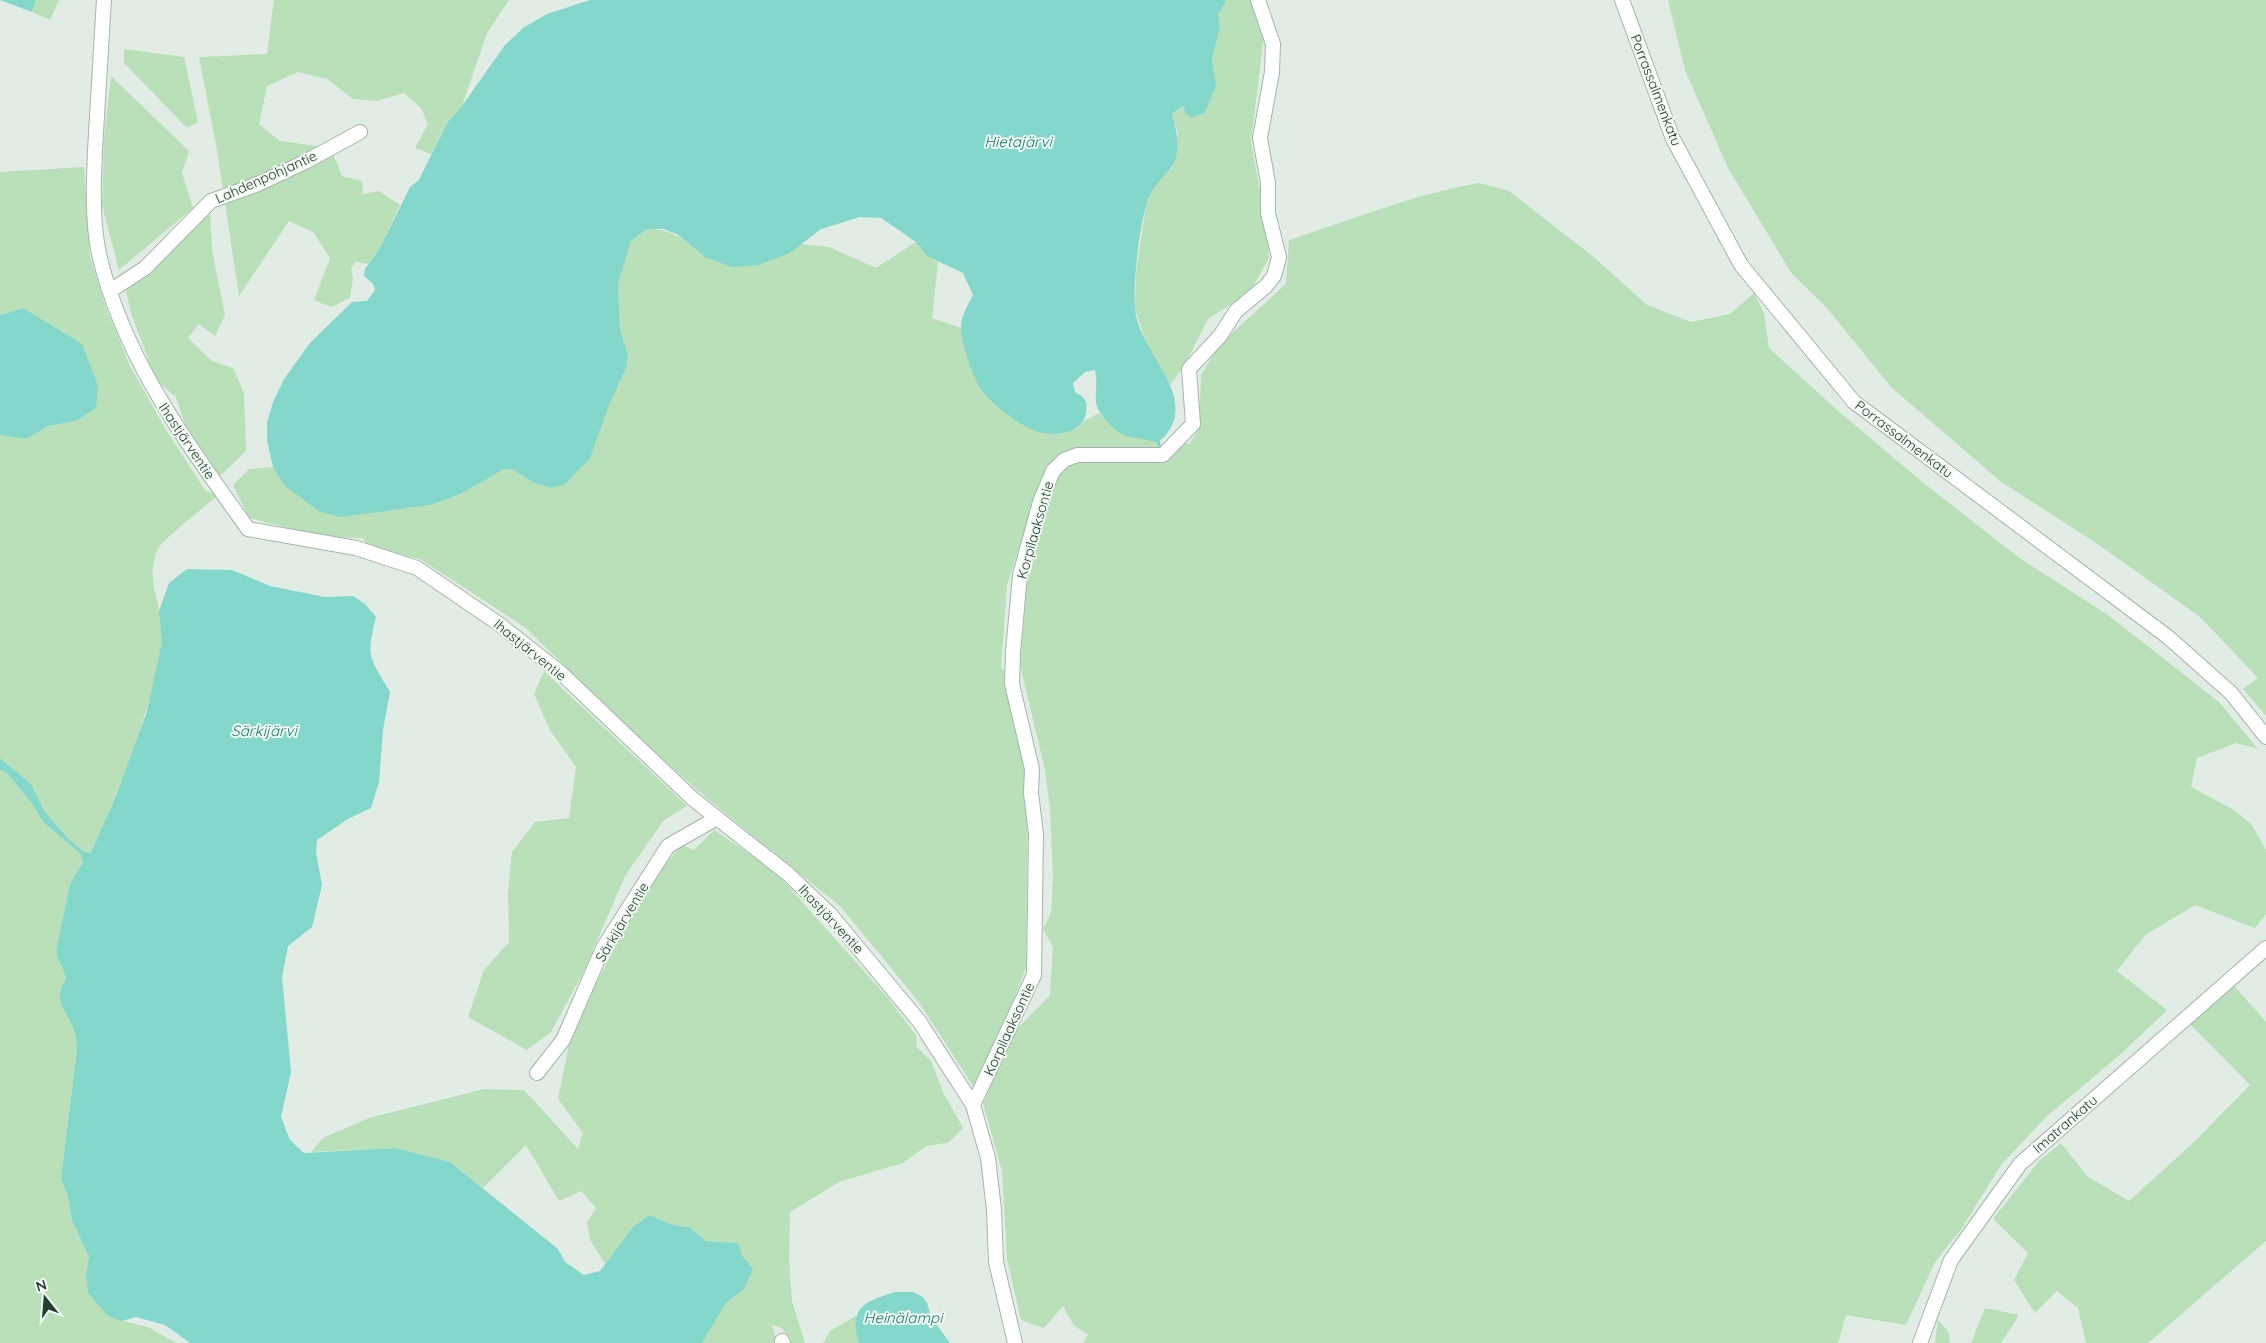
<svg xmlns="http://www.w3.org/2000/svg" width="2266" height="1343" font-family="Quicksand,sans-serif">
  <style>
    .green { fill: #b9e0b8 }
    .water { fill: #84d7cb }
    .lines { fill: none; stroke-linecap: round; stroke-linejoin: round }
    .minor-casing { stroke: #a3b6a9; stroke-width: 16 }
    .minor { stroke: #fff; stroke-width: 14 }
    .labels { text-anchor: middle; stroke-width: 4; stroke-linejoin: round; paint-order: stroke }
    .street-label { font-size: 14px; fill: #20402d; stroke: #f2f9f3 }
    .water-label { font-size: 15px; font-style: italic; fill: #147b6e; stroke: #f2f9f3 }
  </style>
  <rect width="100%" height="100%" fill="#e1ede4"/>
  <path class="green" d="M36,0H59L50,20L32,12Z
    M274,0H509L487,33L462,106L447,123L431,154L415,148L428,124L421,108L404,93L376,101L353,99L327,79L298,72L267,86L259,124L280,141L331,148L342,176L362,181L363,194L379,191L400,205L380,248L368,264L356,262L351,268L353,279L350,298L331,307L314,300L330,258L313,232L289,221L239,296L217,150L199,57L267,54Z
    M1225,0H1252L1264,35L1251,142L1266,223L1269,258L1250,292L1208,319L1186,363L1170,385L1149,351L1135,309L1136,272L1146,206L1155,183L1172,168L1178,133L1172,114L1216,85L1212,58L1220,28L1218,14L1225,4Z
    M1668,0H2266V716L2243,689L2258,678L2200,617L2099,545L2000,481L1892,388L1826,307L1792,274L1728,168L1685,70Z
    M124,49L184,57L198,122L187,128L124,63Z
    M111,76L189,151L182,173L193,208L119,270L102,205L104,137Z
    M84,167L90,257L106,308L130,366L166,430L205,490L217,496C207,505 162,540 158,549C142,583 168,612 162,645C149,718 120,786 91,854L84,852L67,837L45,812L31,784L0,758V435L26,438L48,426L76,421L48,325L23,308L0,315V172Z
    M1479,183L1509,191L1595,258L1647,305L1691,322L1730,314L1754,293L1764,313L1769,348L1836,409L1920,480L2018,557L2108,615L2219,702L2258,749L2236,743L2197,758L2191,787L2234,810L2251,824L2266,850V914L2255,928L2195,905L2145,935L2117,971L2167,1010L2122,1053L2046,1117L2001,1165L1962,1228L1935,1262L1906,1325L1846,1315L1838,1343H1083L1088,1334L1074,1326L1063,1306L1044,1328L1021,1320L1007,1259L1002,1171L983,1104L1014,1032L1050,995L1053,947L1043,929L1051,913L1053,879L1050,808L1045,770L1020,665L1025,610V583L1031,572L1042,512L1050,487L1063,467L1076,459L1163,462L1183,441L1189,444L1199,429L1201,375L1220,344L1286,284L1289,240C1351,220 1415,194 1479,183Z
    M210,210L212,251L225,315L215,336L199,324L188,338L212,361L233,368L244,393L246,451L218,478L185,425L176,397L156,380L131,313L126,291L171,253Z
    M647,229C675,229 684,240 705,257L790,253L801,244L829,247L876,268L916,242L927,256L938,262L932,318L961,328L979,387L1076,429L1084,421L1099,413L1122,434L1129,437H1141L1157,443L1158,448L1152,450L1074,451L1037,493L1007,585L1001,668L1008,674L1028,788L1026,967L1008,1015L973,1086L918,1001L841,907L703,795L632,732L526,628L420,559L369,548L363,538L323,537L249,518L233,485L249,469L273,467L284,485L504,469L513,470L534,483L551,488L609,405L627,366L628,354L620,329L618,284L631,241Z
    M544,671L687,806L664,820L625,876L583,973L551,1032L527,1050L468,1017L484,970L509,942L508,892L512,852L535,822L569,818L576,767L550,730L534,694Z
    M0,770L6,772L30,801L44,823L80,853L83,862L70,884L56,950C57,961 64,968 66,980C52,1001 65,1009 73,1028C76,1034 76,1042 77,1049L61,1178L68,1197L72,1220L89,1257L86,1275L107,1315L115,1319L148,1327L176,1343H0Z
    M714,830L771,868L781,878L887,997L916,1035L917,1047L931,1061L943,1092L963,1128L948,1143L926,1146L903,1163L839,1182L790,1212L789,1259L792,1301L805,1343H791L782,1328L772,1325L777,1343H702L726,1303L744,1289L738,1243L706,1241L689,1227L673,1225L649,1215L633,1227L605,1264L590,1240L587,1223L596,1208L581,1191L559,1201L526,1145L483,1188L450,1162L395,1148L311,1152L323,1138L369,1118L484,1089L524,1090L578,1149L583,1133L558,1099L569,1044L597,982L625,927L656,874L682,845L694,850Z
    M2229,980L2266,1022V1241L2148,1343H2086L2078,1308L2057,1291L2035,1313L2014,1280L2028,1253L1993,1219L2039,1161L2061,1143L2087,1176L2129,1201L2193,1143L2250,1085L2185,1019Z
    M1985,1308L2019,1315L2001,1343H1971Z
    M856,1316L859,1343H823L830,1331Z
    M1938,1320L1948,1331L1950,1343H1935Z"/>
  <path class="water" d="M0,0H36L32,12Z
    M590,0H1225V4L1218,14L1220,28L1212,58L1216,85L1205,112L1192,118L1186,114L1183,106L1172,114C1177,130 1182,155 1170,169C1159,182 1151,188 1146,206C1139,231 1133,282 1135,307C1137,350 1193,389 1170,429C1167,433 1165,438 1160,440L1161,450H1152L1158,448L1157,443C1144,438 1142,439 1130,437C1119,436 1096,413 1096,402C1095,391 1098,380 1095,370L1085,372L1073,383L1075,392C1085,398 1088,400 1086,413C1082,434 1054,437 1036,431C1020,426 987,401 979,386C972,374 961,341 961,327C961,316 968,305 973,295L963,273L927,256L916,242L881,218L860,217L821,229L790,253L758,265L732,267L705,257L677,234L663,229H647L631,241L618,284L620,329L628,354L627,366L609,405L590,458L565,484L551,488L534,483L513,470L504,469L460,494L430,505L341,517L320,512L284,485L273,467L267,441V423L273,402L284,379L310,343L352,302L367,301L375,290L373,284L364,276L365,269L380,248L410,187L419,180L447,123L462,106L505,45L523,28L547,14Z
    M23,308L82,344L98,386L96,408L76,421L48,426L26,439L0,435V315Z
    M187,569L232,570L270,586L325,597L353,596L365,604L376,617C366,658 369,656 390,692L383,730L379,782L371,808L348,819L317,840L316,852L322,885L312,927L288,946L282,977L291,1072L281,1117L290,1140L304,1153L395,1148L450,1162L558,1249L565,1262L584,1275L600,1271L633,1227L649,1215L673,1225L689,1227L706,1241L738,1243L742,1256L753,1269L744,1289L726,1303L702,1343H190L165,1325L136,1317L122,1321L115,1319L107,1315L88,1293L86,1275L89,1257L72,1220L68,1197L61,1178L77,1049C76,1042 76,1034 73,1028C65,1008 52,1002 66,979C64,968 57,961 56,950L70,884L83,862L80,853L44,823L30,801L6,772L0,770V758L31,784L45,812L67,837L84,852L91,853L117,793L146,714L162,643L159,611L169,583Z
    M896,1292H913L923,1297L927,1303L931,1317L950,1343H859C848,1307 865,1301 896,1292Z"/>
  <g class="lines">
    <defs>
      <path id="minor" d="M104,0C101,44 99,88 96,133C94,170 91,217 99,254C123,358 187,443 248,529L356,548L417,568L499,624L561,673L693,799L788,874L830,914L919,1021L973,1105L988,1158L994,1210L996,1262L1015,1343
        M1622,0L1673,139L1741,265L1854,402L2168,637L2231,693L2266,737
        M110,291L145,268L211,201L258,184L305,162L360,132
        M537,1073L563,1040L603,948L668,846L717,818
        M973,1105L1034,975L1036,834L1031,793L1032,769L1012,684L1013,652L1020,575L1040,502L1053,471L1064,460L1077,455H1163L1193,424L1189,369L1220,336L1236,311L1266,286L1274,276L1279,257L1268,213V183L1260,138L1272,72L1273,44L1258,0
        M782,1341L783,1343
        M1920,1343L1951,1260L2020,1164L2266,948"/>
    </defs>
    <use href="#minor" class="minor-casing"/>
    <use href="#minor" class="minor"/>
  </g>
  <g class="labels">
    <g class="street-label">
      <text transform="translate(1656 90) rotate(69)" y="5">Porrassalmenkatu</text>
      <text transform="translate(266 177) rotate(-24)" y="5">Lahdenpohjantie</text>
      <text transform="translate(1904 439) rotate(37)" y="5">Porrassalmenkatu</text>
      <text transform="translate(187 441) rotate(56)" y="5">Ihastjärventie</text>
      <text transform="translate(1035 530) rotate(-74)" y="5">Korpilaaksontie</text>
      <text transform="translate(530 650) rotate(39)" y="5">Ihastjärventie</text>
      <text transform="translate(831 919) rotate(47)" y="5">Ihastjärventie</text>
      <text transform="translate(622 922) rotate(-59)" y="5">Särkijärventie</text>
      <text transform="translate(1009 1029) rotate(-65)" y="5">Korpilaaksontie</text>
      <text transform="translate(2065 1124) rotate(-41)" y="5">Imatrankatu</text>
    </g>
    <g class="water-label">
      <text x="1018" y="147">Hietajärvi</text>
      <text x="264" y="736">Särkijärvi</text>
      <text x="903" y="1323">Heinälampi</text>
    </g>
  </g>
  <g transform="translate(45 1298) rotate(343)" stroke="#f2f9f3" stroke-width="4" paint-order="stroke">
  <path d="M0-4L9 19L0 12L-9 19Z" fill="#20402d"/>
  <text y="-8" font-size="14" font-weight="bold" text-anchor="middle" fill="#20402d">N</text>
  </g>
</svg>
